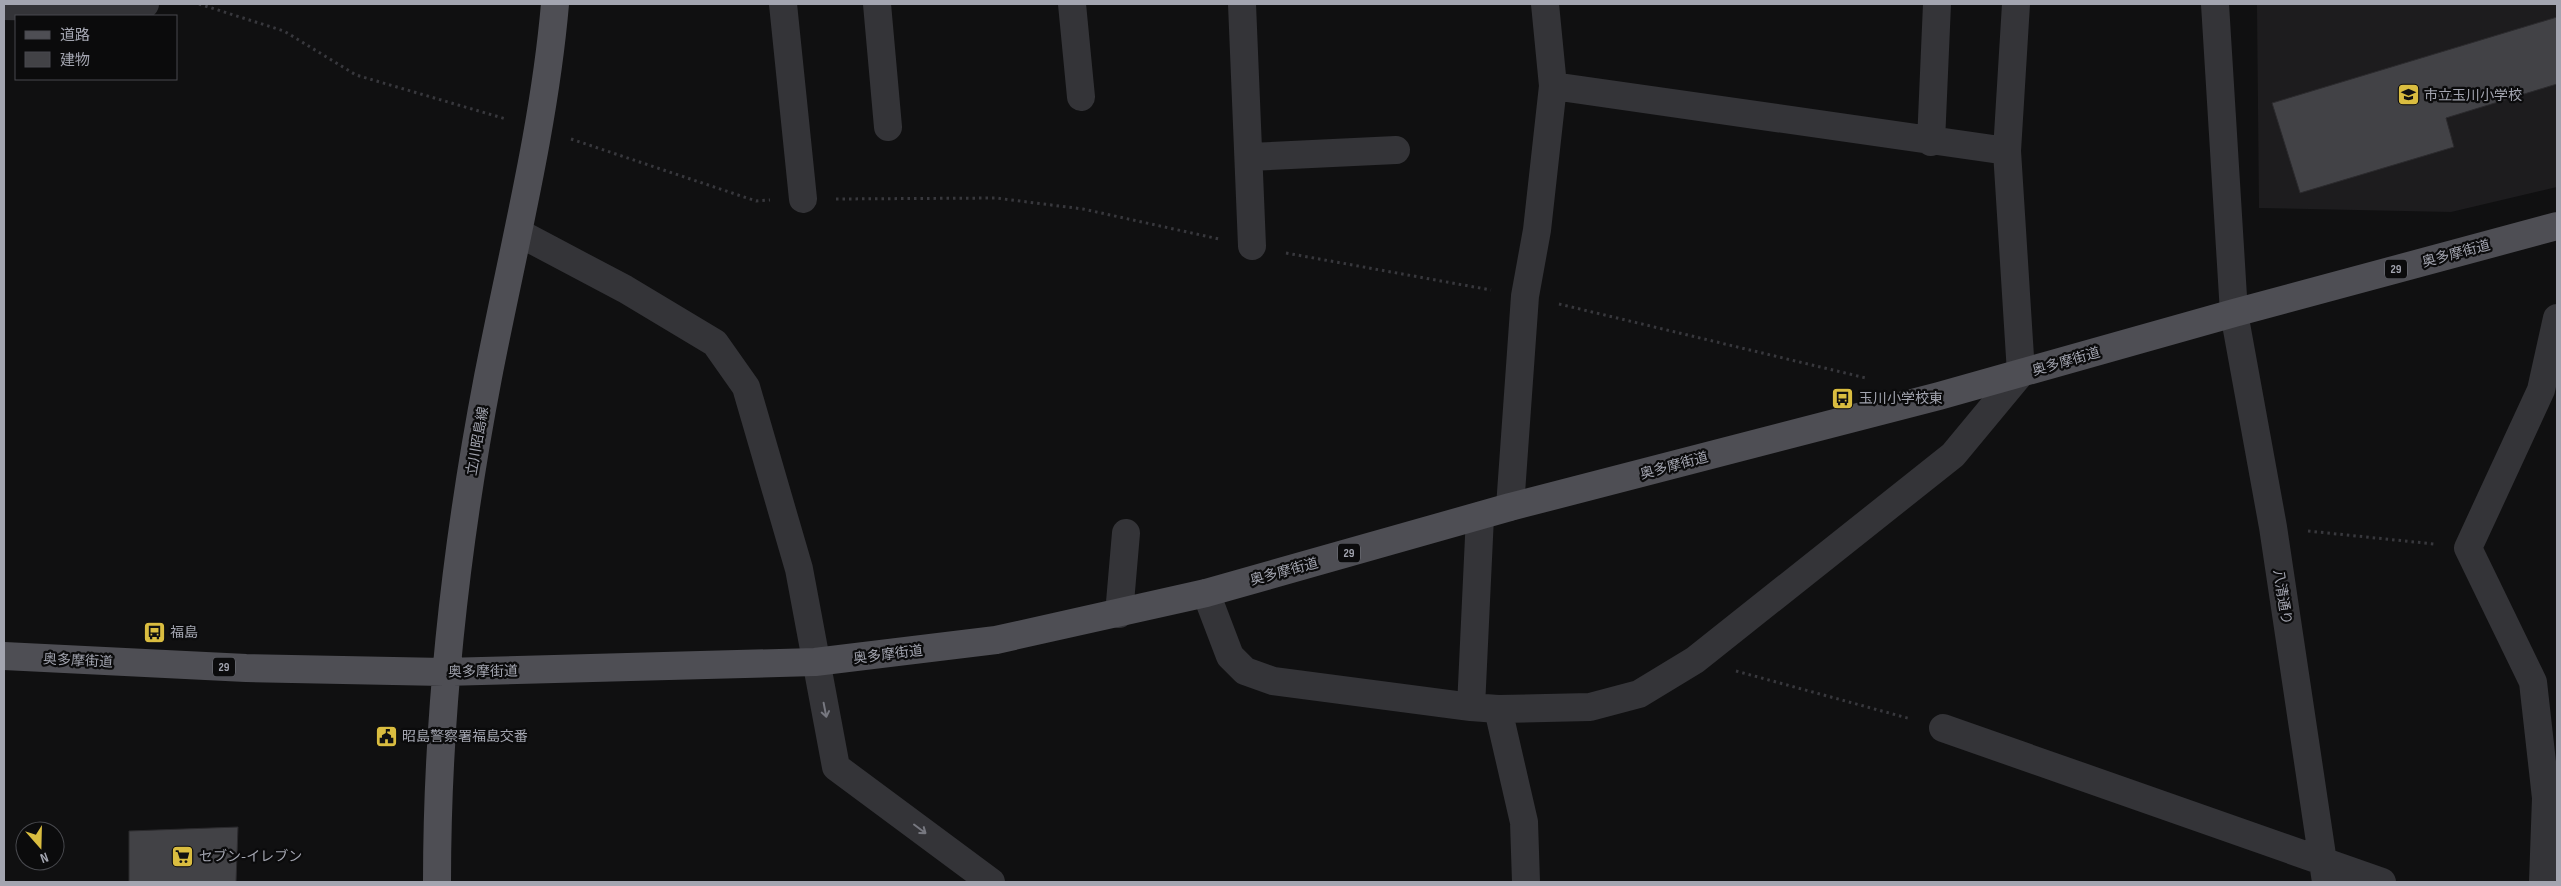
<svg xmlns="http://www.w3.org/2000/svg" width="2561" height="886" font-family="'Sofia Sans Condensed','Noto Sans JP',sans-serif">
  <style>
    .built { fill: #1d1c1e }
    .building { fill: #424246; stroke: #2b2a2d }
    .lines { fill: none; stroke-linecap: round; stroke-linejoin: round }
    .path { stroke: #38383d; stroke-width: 3; stroke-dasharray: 2.5 4; stroke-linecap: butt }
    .minor { stroke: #343438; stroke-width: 28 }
    .major { stroke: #4e4e54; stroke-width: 28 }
    .oneway { stroke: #777880 }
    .labels { text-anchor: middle; stroke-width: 4.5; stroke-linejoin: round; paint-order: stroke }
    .shield { fill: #0b0b0c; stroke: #75777f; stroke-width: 1 }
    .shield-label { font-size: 12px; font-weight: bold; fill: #a3a5b0 }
    .poi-label { font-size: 14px; fill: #a3a5b0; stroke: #0b0b0c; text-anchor: start }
    .street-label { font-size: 14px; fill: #a3a5b0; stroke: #0b0b0c }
  </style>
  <rect width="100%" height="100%" fill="#101011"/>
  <path class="built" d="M2257,4H2557V187L2451,212L2259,208Z"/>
  <path class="building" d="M2557,17V84L2446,118L2454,147L2300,193L2272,103Z
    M238,827L236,882H129V831Z"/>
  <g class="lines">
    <path class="path" d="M199,4L284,31L356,75L506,119
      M571,139L756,201L770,200
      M836,199L996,198L1083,209L1219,239
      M1286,253L1491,290
      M1559,304L1866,378
      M2308,531L2434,544
      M1736,671L1911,719"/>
    <path class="minor" d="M783,4L803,199
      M877,4L888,127
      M1072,4L1081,97
      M1242,4L1252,246
      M2215,4L2234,313L2273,527L2326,882
      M4,6L140,9L145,4
      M1553,86L2007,151
      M1931,142L1937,4
      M1249,157L1396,150
      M519,233L625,289L715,343L746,387L799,569L836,767L991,882
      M1510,507L1525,296L1537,230L1553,86L1545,4
      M1206,593L1230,656L1245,671L1273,681L1471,707L1498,709L1590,707L1639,694L1695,660L1953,455L2021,373L2007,151L2016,4
      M1119,614L1126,533
      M1471,707L1480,516
      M1498,709L1524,822L1526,882
      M1943,728L2382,882
      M2543,882L2546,798L2533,682L2468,548L2541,390L2557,318"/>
    <path class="major" d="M4,656L246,668L444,672L815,662L996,640L1206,593L1510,507L1939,396L2234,313L2557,226
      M437,882C437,712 456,544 488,377C512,253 544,130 555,4"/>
  </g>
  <defs><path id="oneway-shaft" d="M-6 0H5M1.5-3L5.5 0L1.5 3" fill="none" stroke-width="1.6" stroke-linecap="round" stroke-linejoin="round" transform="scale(1.25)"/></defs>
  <g class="oneway">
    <use href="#oneway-shaft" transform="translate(825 710) rotate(79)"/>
    <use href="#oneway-shaft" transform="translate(920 829) rotate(37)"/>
  </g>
  <defs>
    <symbol id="school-square" viewBox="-11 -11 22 22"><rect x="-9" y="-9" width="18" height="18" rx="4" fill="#dabd40" stroke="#0b0b0c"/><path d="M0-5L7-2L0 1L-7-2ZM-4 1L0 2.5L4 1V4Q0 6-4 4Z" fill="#111"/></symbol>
    <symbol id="bus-square" viewBox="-11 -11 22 22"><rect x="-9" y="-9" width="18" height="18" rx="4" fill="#dabd40" stroke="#0b0b0c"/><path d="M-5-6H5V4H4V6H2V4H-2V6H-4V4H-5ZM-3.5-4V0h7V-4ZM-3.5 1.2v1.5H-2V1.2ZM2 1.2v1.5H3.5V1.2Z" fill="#111"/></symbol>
    <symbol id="civic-square" viewBox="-11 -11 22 22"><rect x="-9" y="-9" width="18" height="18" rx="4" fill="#dabd40" stroke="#0b0b0c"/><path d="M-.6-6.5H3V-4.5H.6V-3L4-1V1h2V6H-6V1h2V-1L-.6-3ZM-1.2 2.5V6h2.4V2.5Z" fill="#111"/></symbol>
    <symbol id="supermarket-square" viewBox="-11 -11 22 22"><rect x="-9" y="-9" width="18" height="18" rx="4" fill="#dabd40" stroke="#0b0b0c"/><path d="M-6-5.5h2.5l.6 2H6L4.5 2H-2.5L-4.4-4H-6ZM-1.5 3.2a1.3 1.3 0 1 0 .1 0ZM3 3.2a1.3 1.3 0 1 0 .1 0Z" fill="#111"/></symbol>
  </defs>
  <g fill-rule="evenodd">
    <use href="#school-square" x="2396" y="82" width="25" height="25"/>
    <use href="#bus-square" x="1830" y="386" width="25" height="25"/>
    <use href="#bus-square" x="142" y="620" width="25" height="25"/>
    <use href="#civic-square" x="374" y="724" width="25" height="25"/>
    <use href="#supermarket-square" x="170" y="844" width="25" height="25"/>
  </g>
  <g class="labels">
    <g class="shield">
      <rect x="2385" y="259.5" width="22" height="19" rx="4"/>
      <rect x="1338" y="543.5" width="22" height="19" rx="4"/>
      <rect x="213" y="657.5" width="22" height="19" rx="4"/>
    </g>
    <g class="shield-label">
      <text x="2396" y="273">29</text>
      <text x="1349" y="557">29</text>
      <text x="224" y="671">29</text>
    </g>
    <g class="poi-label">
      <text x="2424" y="100">市立玉川小学校</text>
      <text x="1859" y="403">玉川小学校東</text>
      <text x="170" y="637">福島</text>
      <text x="402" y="741">昭島警察署福島交番</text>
      <text x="199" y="861">セブン-イレブン</text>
    </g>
    <g class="street-label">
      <text transform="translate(2456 253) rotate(-15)" y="5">奥多摩街道</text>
      <text transform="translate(2066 361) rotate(-16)" y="5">奥多摩街道</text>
      <text transform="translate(477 441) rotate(-80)" y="5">立川昭島線</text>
      <text transform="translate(1674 465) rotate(-15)" y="5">奥多摩街道</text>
      <text transform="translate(1284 571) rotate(-15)" y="5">奥多摩街道</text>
      <text transform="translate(2283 597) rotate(81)" y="5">八清通り</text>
      <text transform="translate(888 654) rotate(-7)" y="5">奥多摩街道</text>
      <text transform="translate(78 660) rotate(3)" y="5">奥多摩街道</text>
      <text transform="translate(483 671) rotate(-1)" y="5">奥多摩街道</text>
    </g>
  </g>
  <rect width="2561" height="886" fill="none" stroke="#a3a5b0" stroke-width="10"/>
  <rect x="15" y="15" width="162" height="65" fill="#0b0b0c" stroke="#48494e"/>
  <rect x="25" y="31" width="25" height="8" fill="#4e4e54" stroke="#48494e"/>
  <text x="60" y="40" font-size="15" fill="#a3a5b0">道路</text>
  <rect x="25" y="52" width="25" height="15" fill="#424246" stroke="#48494e"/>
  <text x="60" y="65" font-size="15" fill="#a3a5b0">建物</text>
  <g transform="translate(40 846) rotate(160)"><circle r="24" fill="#0b0b0c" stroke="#48494e"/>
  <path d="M0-4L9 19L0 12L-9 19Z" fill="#dabd40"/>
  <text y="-8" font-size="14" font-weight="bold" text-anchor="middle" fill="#a3a5b0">N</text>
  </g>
</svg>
